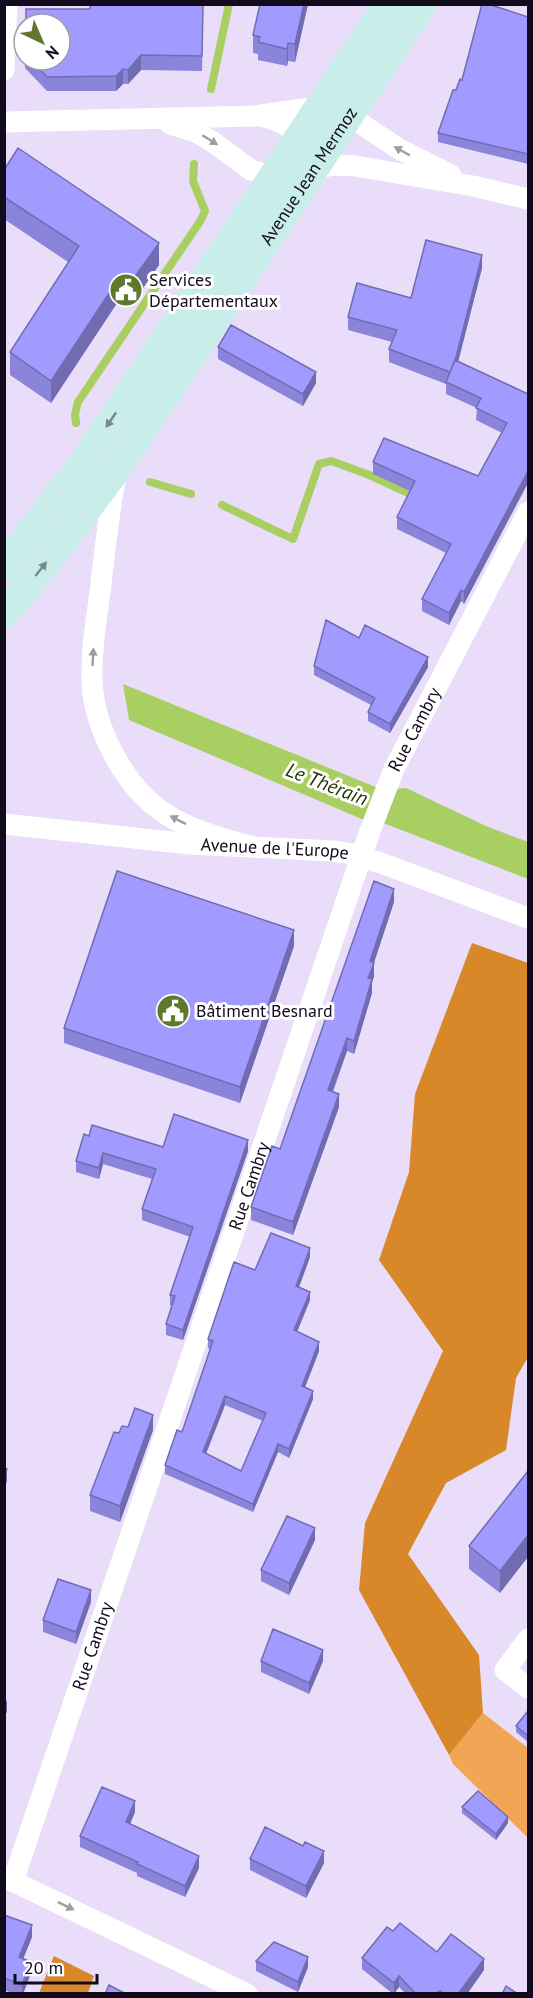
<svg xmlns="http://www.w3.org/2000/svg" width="533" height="1998" font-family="'PT Sans',sans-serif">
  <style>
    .green { fill: #f1a655 }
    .forest { fill: #d88828 }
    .water { fill: #a9cf63 }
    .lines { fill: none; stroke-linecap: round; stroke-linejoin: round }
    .stream { stroke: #a9cf63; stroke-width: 8 }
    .street { stroke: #fff; stroke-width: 21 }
    .secondary { stroke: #c9eeea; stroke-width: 30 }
    .wall { fill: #8a85db; fill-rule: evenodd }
    .shaded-wall { fill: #716cb2 }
    .building { fill: #a19bff; stroke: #716cb2; stroke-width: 1.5; fill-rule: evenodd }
    .oneway { fill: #a09da4 }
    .oneway2 { fill: #77888d }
    .labels { text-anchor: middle; stroke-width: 6; stroke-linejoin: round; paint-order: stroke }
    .street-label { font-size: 18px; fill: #120b1b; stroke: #fff }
    .poi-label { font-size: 18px; fill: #120b1b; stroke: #fff; text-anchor: start }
    .water-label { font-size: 20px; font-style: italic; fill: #253305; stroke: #fff }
  </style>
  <rect width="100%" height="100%" fill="#e9ddf9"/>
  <path class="green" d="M483,1713L528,1748V1838L453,1764L449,1755Z"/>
  <path class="forest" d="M472,943L528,963V1357L516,1378L506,1450L446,1483L408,1554L479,1655L483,1713L449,1755L359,1590L365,1523L443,1351L379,1260L409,1172L415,1094Z
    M54,1956L94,1976L88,1993H39Z"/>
  <path class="water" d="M123,684L383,790L406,788L486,826L528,842V879L391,826L372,819L364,820L129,720Z"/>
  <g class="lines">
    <path class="stream" d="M211,89L229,4
      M76,423L75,414L78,402L201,220L205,211L193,181L194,164
      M150,482L191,494
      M222,505L293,539L319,464L331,461L367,474L417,497"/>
    <g class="street">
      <path d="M4,70L7,4"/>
      <path d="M261,115L318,107L333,108L348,115L399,149L451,175"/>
      <path d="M4,122L259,116C276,119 302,129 301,150"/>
      <path d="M170,124L196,132L213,142L251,170L267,175H290L333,165L355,166L473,186L528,199"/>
      <path d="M116,475C109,511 105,548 101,584C97,616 91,648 92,680C93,725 123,784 160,810C187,830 222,838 253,847"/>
      <path id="s1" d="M4,824L190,844L333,851L353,854L381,863L528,918"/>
      <path d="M528,1639L505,1670L528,1688"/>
      <path d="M4,1877L247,1994"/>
      <path id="s2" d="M13,1881L370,831L394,769L528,512"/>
    </g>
    <g class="secondary">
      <path d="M4,567L84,462L388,4"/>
      <path id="s3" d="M4,614L47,562L117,468L422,4"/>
    </g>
  </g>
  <path class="wall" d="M203,4L202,71L141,70L128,84H123L116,91H47L25,68V60H60L90,9Z
    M308,4L295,62L288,61L287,66L258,60V54L253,53V35Z
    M528,17V164L438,142V133L456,90L462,80Z
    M4,170L159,265L131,305L121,297L51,403L10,375V352L68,262L4,219Z
    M482,268L458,362L528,394L464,604L461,601L449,625L422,611V599L446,553L397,529V517L410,491L373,474V462L478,476L502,433L476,420L477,408L446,394V384L389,362V349L392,342L348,330V317L411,298Z
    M218,347L316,383L303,406L218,359Z
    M359,638L428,667L390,733L368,721V712L371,705L314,675V666Z
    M394,902L374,963V976L372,983V993L354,1054L347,1051L333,1092L339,1107L293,1235L251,1220V1207L280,1149Z
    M294,946L240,1103L64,1043V1028Z
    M89,1136L163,1147L248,1151L183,1340L166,1335V1324L172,1306L170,1305V1295L190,1237L142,1220V1209L152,1179L103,1164L99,1179L76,1172V1161Z
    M310,1257L299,1287L310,1300L297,1332L319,1351L305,1387L313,1399L289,1458L278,1452L253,1512L165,1474V1465L182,1432L210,1349L208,1348V1339L255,1270ZM225,1405L263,1421L241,1471L206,1454Z
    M153,1430L120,1522L90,1511V1495L119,1433Z
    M528,1471L500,1593L469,1569V1546Z
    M315,1540L289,1595L261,1581V1570Z
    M91,1602L76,1644L43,1632V1620Z
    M261,1661H323L309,1694L261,1672Z
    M528,1711V1742L516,1732V1726Z
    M462,1807L508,1823L496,1840L462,1813Z
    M135,1812L130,1824L199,1868L185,1897L137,1876V1873L80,1847V1836Z
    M303,1846L324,1863L306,1898L250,1870V1859Z
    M4,1915L32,1937L23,1959L31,1973L23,1994H15L4,1990Z
    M393,1931L437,1952L484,1970L467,1994H406L399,1987L393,1994L362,1969V1958Z
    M256,1961L308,1967L298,1992L256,1971Z"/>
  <path class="shaded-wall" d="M304,4H308L295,62V44Z
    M288,43V61L287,66V49Z
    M141,55V70L128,84V70Z
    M123,69V84L116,91V76Z
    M159,243V265L131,305V282Z
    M482,255V268L456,370L450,385V372Z
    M121,275V297L51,403V381Z
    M316,372V383L303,406V394Z
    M528,471V483L464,604V592Z
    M461,590V601L449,625V613Z
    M428,657V667L390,733V724Z
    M394,889V902L372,968L374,963V976L372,983V993L354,1054V1041L370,961Z
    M294,930V946L240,1103V1087Z
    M347,1038V1051L328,1103V1090Z
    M339,1094V1107L293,1235V1222Z
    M248,1140V1151L183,1340V1330Z
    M103,1153V1164L99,1179V1168Z
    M310,1248V1257L296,1295V1286Z
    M310,1292V1300L294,1339V1330Z
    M319,1342V1351L302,1395V1386Z
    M313,1391V1399L289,1458V1449Z
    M225,1396V1405L203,1461V1452Z
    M153,1415V1430L120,1522V1506Z
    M278,1444V1452L253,1512V1504Z
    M7,1469V1481L4,1489V1478Z
    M315,1528V1540L289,1595V1583Z
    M528,1535V1557L500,1593V1571Z
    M91,1590V1602L76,1644V1632Z
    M323,1650V1661L309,1694V1683Z
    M7,1700V1712L4,1717V1705Z
    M135,1801V1812L126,1833V1822Z
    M508,1817V1823L496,1840V1834Z
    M324,1851V1863L306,1898V1886Z
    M199,1856V1868L185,1897V1886Z
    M32,1925V1937L19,1969V1957Z
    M308,1957V1967L298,1992V1982Z
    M484,1959V1970L467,1994H458Z
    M31,1962V1973L23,1994H22V1985Z
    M399,1976V1987L394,1994V1983Z"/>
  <path class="building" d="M90,4H203L202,56L141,55L128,70L123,69L116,76L47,77L31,60H60V24H26V9H90Z
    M260,4H304L295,44L288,43L287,49L258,42L260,37L253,35Z
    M482,4H488L528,17V154L438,133L453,90H456L460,79L462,80Z
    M18,148L159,243L131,282L121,275L51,381L10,352L79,246L4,197V170Z
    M426,240L482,255L456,357L450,372L389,349L397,330L348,317L357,283L411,298Z
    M231,325L316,372L303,394L218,347Z
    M455,360L528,394V471L464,592L461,590L449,613L422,599L451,544L397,517L415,481L373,462L384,438L478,476L507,423L476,408L481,398L446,382Z
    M326,620L359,638L365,625L428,657L390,724L368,712L375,698L314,666Z
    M117,871L294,930L240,1087L64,1028Z
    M374,881L394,889L370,961L374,963L368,978L372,979L354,1041L347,1038L328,1090L339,1094L293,1222L251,1207L272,1146L280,1149Z
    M174,1114L248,1140L183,1330L166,1324L175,1296L170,1295L193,1227L142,1209L156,1169L103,1153L99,1168L76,1161L84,1134L89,1136L92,1125L163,1147Z
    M271,1233L310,1248L296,1286L310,1292L294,1330L319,1342L302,1386L313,1391L289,1449L278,1444L253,1504L165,1465L177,1430L182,1432L213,1341L208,1339L234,1262L255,1270ZM225,1396L266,1413L241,1471L203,1452Z
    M135,1408L153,1415L120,1506L90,1495L114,1432L119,1433L122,1426L128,1427Z
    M4,1468L7,1469L4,1478Z
    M528,1471V1535L500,1571L469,1546Z
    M287,1516L315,1528L289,1583L261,1570Z
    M58,1579L91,1590L76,1632L43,1620Z
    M273,1629L323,1650L309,1683L261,1661Z
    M528,1711V1736L516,1726Z
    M102,1787L135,1801L126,1822L199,1856L185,1886L137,1864L138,1862L80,1836Z
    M478,1791L508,1817L496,1834L462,1807Z
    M265,1827L303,1846L305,1842L324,1851L306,1886L250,1859Z
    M4,1915L32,1925L19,1957L31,1962L22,1985L4,1978Z
    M400,1923L437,1952L451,1934L484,1959L458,1994H444L440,1991L434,1994H416L399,1976L394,1983L362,1958L387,1927L393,1931Z
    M274,1942L308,1957L298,1982L256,1961Z
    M109,1985L126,1994H105Z
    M506,1986L518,1994H502Z"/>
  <defs><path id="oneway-solid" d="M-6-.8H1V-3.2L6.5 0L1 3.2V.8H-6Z" transform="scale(1.5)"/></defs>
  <g class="oneway">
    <use href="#oneway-solid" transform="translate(210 140) rotate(32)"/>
    <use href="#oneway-solid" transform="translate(402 151) rotate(-151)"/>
    <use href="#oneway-solid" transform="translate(93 657) rotate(-87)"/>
    <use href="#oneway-solid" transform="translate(178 820) rotate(-153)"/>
    <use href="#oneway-solid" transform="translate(66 1906) rotate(26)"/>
  </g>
  <g class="oneway2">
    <use href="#oneway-solid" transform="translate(111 420) rotate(124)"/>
    <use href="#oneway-solid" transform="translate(41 569) rotate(-52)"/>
  </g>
  <defs>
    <symbol id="civic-disc" viewBox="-11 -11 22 22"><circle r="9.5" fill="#5f792c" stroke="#fff"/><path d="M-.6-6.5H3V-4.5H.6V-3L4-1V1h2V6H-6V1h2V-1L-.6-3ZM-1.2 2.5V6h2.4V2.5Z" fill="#fff"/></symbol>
  </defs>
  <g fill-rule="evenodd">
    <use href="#civic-disc" x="107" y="271" width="38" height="38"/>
    <use href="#civic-disc" x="154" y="992" width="38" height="38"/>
  </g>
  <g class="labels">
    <g class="street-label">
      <text dy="6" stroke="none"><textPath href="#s3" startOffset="534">Avenue Jean Mermoz</textPath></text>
      <text dy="6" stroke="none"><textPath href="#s2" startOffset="1220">Rue Cambry</textPath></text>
      <text dy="6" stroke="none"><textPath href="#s1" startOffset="272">Avenue de l'Europe</textPath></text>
      <text dy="6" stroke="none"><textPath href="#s2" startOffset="734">Rue Cambry</textPath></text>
      <text dy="6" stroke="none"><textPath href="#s2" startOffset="248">Rue Cambry</textPath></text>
    </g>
    <g class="poi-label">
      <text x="149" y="286">Services<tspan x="149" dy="21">Départementaux</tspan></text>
      <text x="196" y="1017">Bâtiment Besnard</text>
    </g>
    <g class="water-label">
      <text transform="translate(327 784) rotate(21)" y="7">Le Thérain</text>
    </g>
  </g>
  <rect width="533" height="1998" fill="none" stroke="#120b1b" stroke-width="12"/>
  <g transform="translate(42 42) rotate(136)"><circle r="28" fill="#ffffff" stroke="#a09da4" stroke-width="1.5"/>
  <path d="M0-4.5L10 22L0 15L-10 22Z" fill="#5f792c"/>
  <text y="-9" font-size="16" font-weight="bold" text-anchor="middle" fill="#120b1b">N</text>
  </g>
  <path d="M15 1974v9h82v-9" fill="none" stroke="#120b1b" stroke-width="3"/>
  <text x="24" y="1974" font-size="18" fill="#120b1b" stroke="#ffffff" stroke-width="4.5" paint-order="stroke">20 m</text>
</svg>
